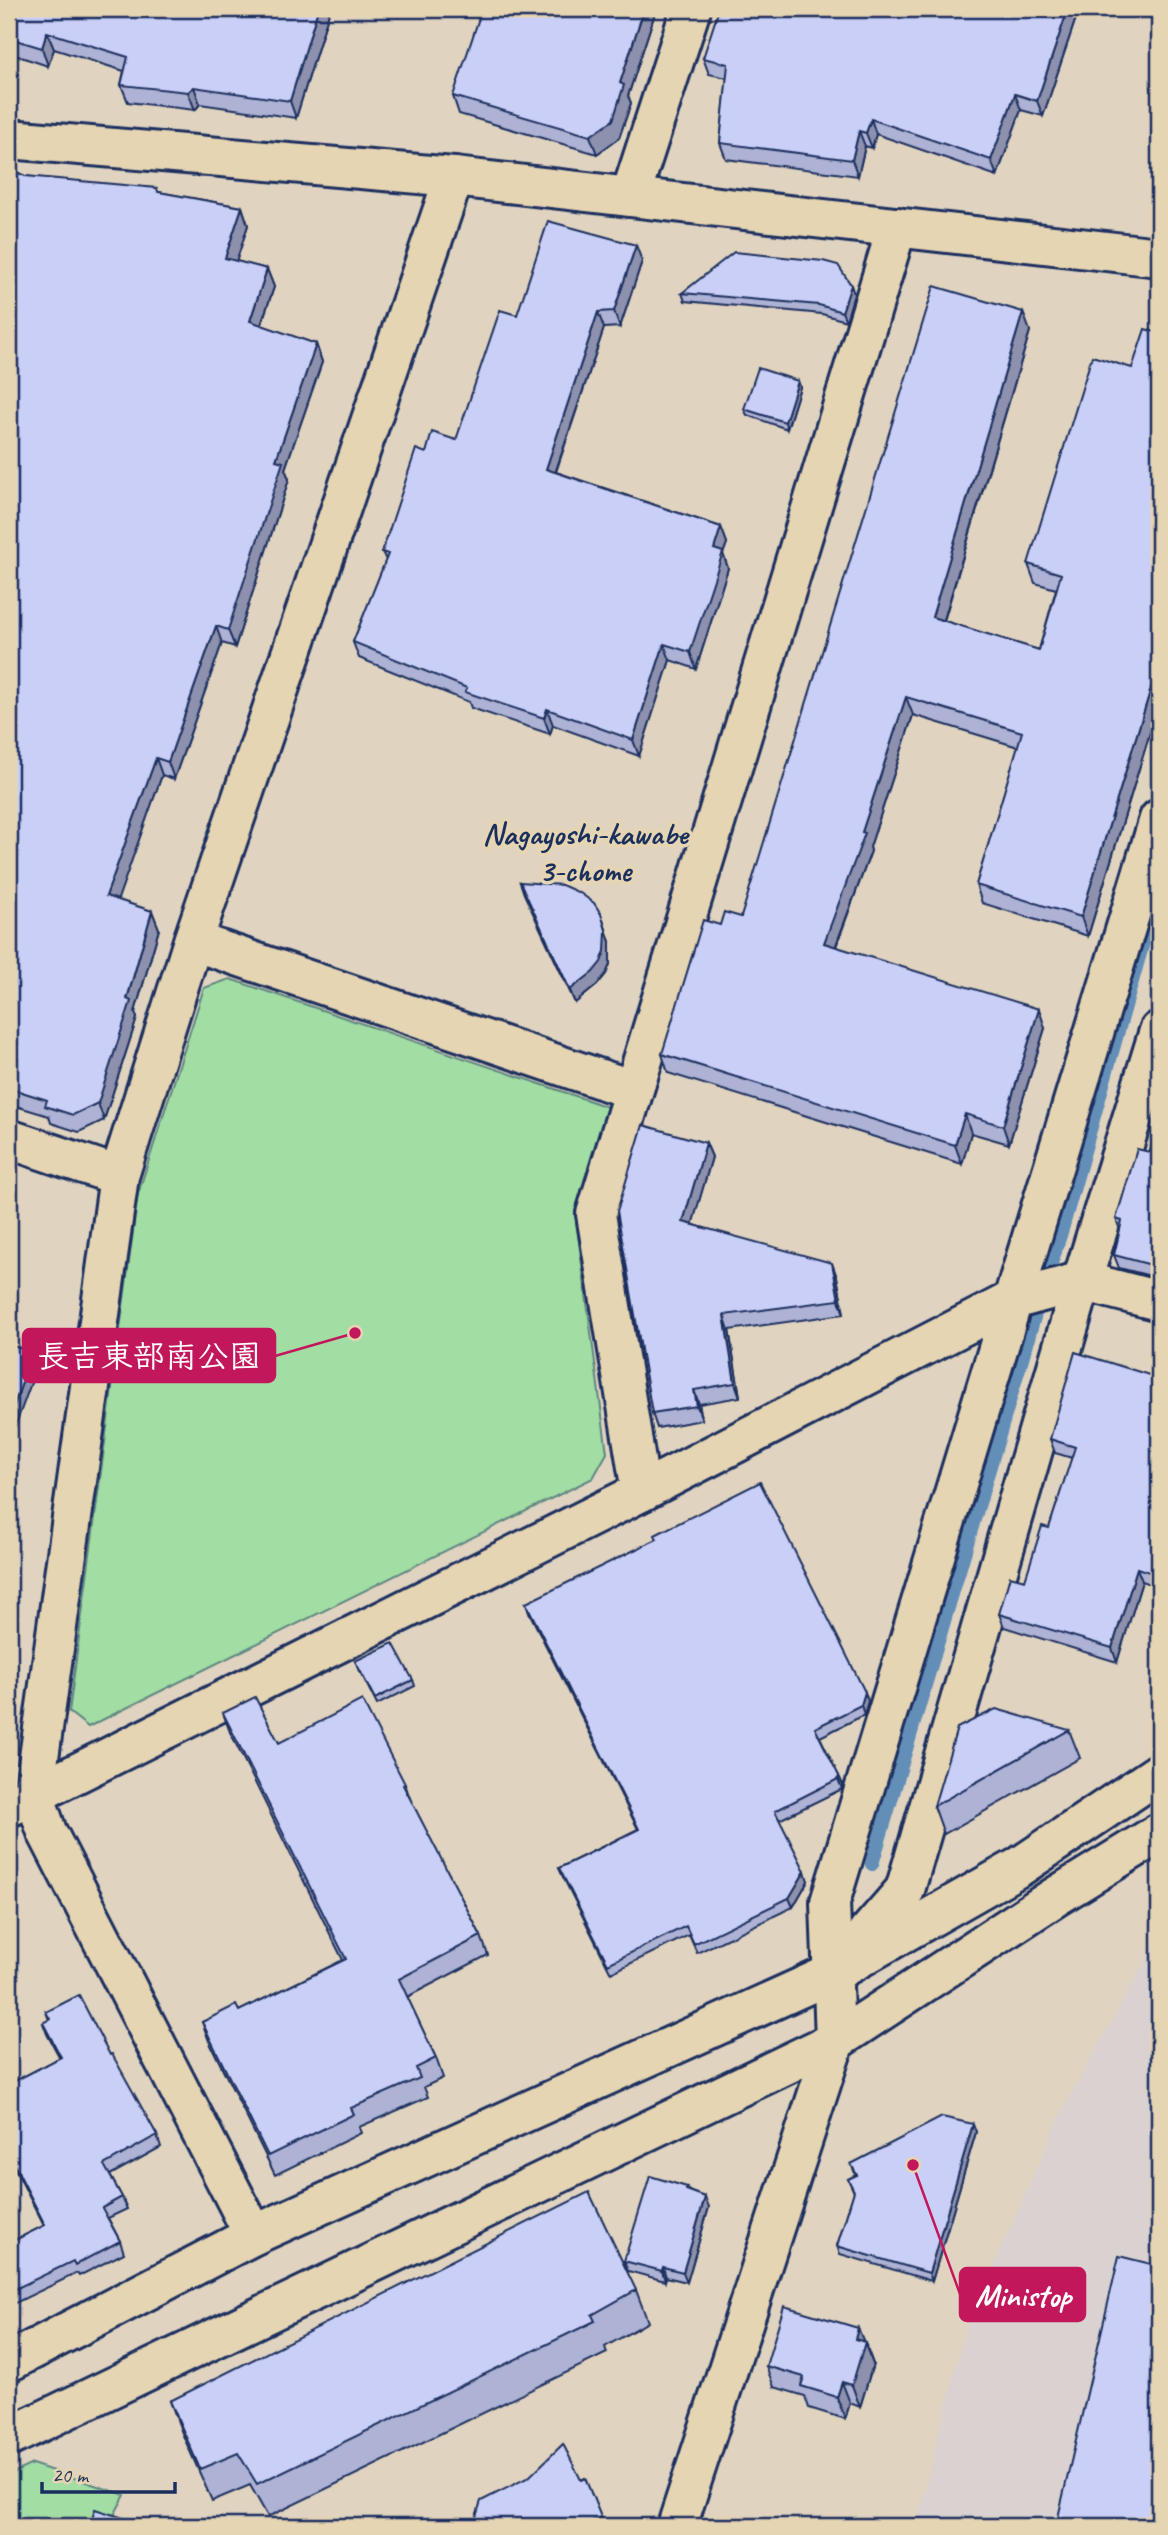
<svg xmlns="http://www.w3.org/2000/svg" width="1168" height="2535" font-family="Caveat,'Klee One',sans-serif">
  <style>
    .built { fill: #d9d2d0 }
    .green { fill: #a2dda4; stroke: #5e8681; stroke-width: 2 }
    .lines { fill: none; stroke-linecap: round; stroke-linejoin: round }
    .stream { stroke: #638eb7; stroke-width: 14 }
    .street-casing { stroke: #1b2f5e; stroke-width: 44 }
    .secondary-casing { stroke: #1b2f5e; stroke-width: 44 }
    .street { stroke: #e6d5b2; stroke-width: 38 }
    .secondary { stroke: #e6d5b2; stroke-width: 38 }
    .wall { fill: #aeb2d4; stroke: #1b2f5e; stroke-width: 2 }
    .shaded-wall { fill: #8d91ad; stroke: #1b2f5e; stroke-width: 2 }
    .building { fill: #cacff7; stroke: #1b2f5e; stroke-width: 2 }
    .labels { text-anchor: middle; stroke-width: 7; stroke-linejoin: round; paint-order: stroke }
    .neighbourhood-label { font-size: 32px; font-weight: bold; fill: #1b2f5e; stroke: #e6d5b2 }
    .leader { fill: none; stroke: #c2185b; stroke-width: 2.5 }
    .callout-dot { fill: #c2185b; stroke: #e6d5b2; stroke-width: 2.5 }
    .callout { fill: #c2185b; stroke: #c2185b; stroke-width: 2.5 }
    .callout-label { font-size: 32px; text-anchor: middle; font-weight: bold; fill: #fff }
  </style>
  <rect width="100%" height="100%" fill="#e0d4c0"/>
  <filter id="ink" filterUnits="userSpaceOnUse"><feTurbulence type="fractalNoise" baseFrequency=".0143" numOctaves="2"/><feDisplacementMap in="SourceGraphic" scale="14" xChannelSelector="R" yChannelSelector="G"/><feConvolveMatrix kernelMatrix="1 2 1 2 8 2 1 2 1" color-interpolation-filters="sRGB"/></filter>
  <g filter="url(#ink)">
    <path class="built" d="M1159,1936V2526H916L965,2331L1062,2111Z"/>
    <path class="green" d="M230,979L608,1107L575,1212L607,1453L593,1478L88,1727L69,1712L138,1194L204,988Z
      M32,2464L125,2495L108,2526H9V2475Z"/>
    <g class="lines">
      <path class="stream" d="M872,1864L1035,1314L1062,1229L1159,886"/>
      <defs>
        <path id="street" d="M630,197L691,9
          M193,941L633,1090
          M9,1139L119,1176
          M641,1492L596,1214L897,227
          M9,1807L641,1492L1013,1300L1082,1281L1159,1301
          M837,1968L905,1890L1082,1281L1159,1031
          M835,2041L830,1902L1159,819
          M254,2235L47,1832L34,1794L119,1176L193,941L454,177"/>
        <path id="secondary" d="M9,139L454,177L1159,257
          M9,2362L254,2235L833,1973L1019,1867L1159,1773
          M9,2437L835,2041L1055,1897L1159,1833
          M677,2526L835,2041"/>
      </defs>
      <use href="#street" class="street-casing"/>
      <use href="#secondary" class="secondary-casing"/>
      <use href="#street" class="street"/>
      <use href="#secondary" class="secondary"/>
    </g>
    <path class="wall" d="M9,9H330L296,118L200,104L195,110L128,102L121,85L124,71L54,49L48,66L9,53Z
      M1079,9L1043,116L1021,110L997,176L876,134L872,148L865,146L858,176L726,159L720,143L727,78L709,74L703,58Z
      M655,13L628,96L631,103L619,138L597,154L459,114L453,96Z
      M9,169L25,176L159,192L242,207L248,225L236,261L267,269L274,287L261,325L316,344L322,362L285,469L289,479L235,647L222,643L174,779L162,775L117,900L152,911L159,929L135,1012L137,1018L104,1120L79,1132L51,1123L49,1116L9,1104Z
      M642,261L620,327L604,328L556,472L721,527L727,543L723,554L728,568L696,669L670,660L639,756L553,725L550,734L471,708L469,702L359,658L353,642L386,560L382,552L426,453L456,440L517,315Z
      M682,293L854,294L846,321L822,314L685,301Z
      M1030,331L944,621L1039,650L1056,589L1035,583L1028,564L1132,368L1159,333V703L1088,936L982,903L976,885L1018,747L913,715L870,847L871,851L836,947L1045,1028L1009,1144L971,1133L962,1164L668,1073L662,1054L720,925L741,917Z
      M798,381L800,387L787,429L747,415L744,409Z
      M520,882L601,914L610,942V964L606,974L597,985L575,1003L524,894Z
      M1159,1119V1278L1119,1268L1114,1255L1120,1230L1116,1219L1150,1152Z
      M706,1143L712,1157L692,1224L837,1277L844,1314L729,1330L740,1397L699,1404L702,1420L657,1428L652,1413Z
      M1159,1378V1587L1142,1581L1117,1662L1004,1627L999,1614L1025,1580L1049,1528L1072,1458L1055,1453L1050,1439Z
      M526,1603L868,1701L864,1715L820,1737L843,1785L842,1789L779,1820L808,1881L793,1907L697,1953L689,1935L611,1973L563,1877L559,1868L638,1829L529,1612Z
      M355,1661L413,1680L415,1686L377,1705Z
      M223,1713L279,1743L405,1784L412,1804L481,1936L488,1955L407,1997L436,2058L443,2078L424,2087L428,2097L359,2127L361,2133L275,2175L209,2041L202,2022L239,2011L343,1960L230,1732Z
      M1069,1730L1080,1758L944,1834L934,1806Z
      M46,2012L110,2055L157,2135L161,2147L110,2175L122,2197L127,2209L108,2218L120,2241L124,2253L79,2276L77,2273L9,2306V2243L44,2226L9,2157V2084L60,2058L47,2034L43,2023L49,2020Z
      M973,2124L976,2132L932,2281L840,2254L837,2246L854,2192L848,2179L856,2175L851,2164Z
      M688,2190L709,2207L687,2282L666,2277L665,2281L628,2271L624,2261Z
      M636,2290L648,2322L605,2347L607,2353L268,2517L250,2485L212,2501L182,2433L170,2401Z
      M864,2342H865L873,2364L860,2407L850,2403L845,2419L809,2408L805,2396L774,2387L766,2366Z
      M581,2480L601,2517L604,2526H473Z"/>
    <path class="shaded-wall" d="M318,9H330L296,118L290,101Z
      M644,9H654L655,13L628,96L631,103L619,138L597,154L590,136L620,83Z
      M1068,9H1079L1043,116L1037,101Z
      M47,32L54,49L48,66L42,48Z
      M194,87L200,104L195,110L188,92Z
      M1015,94L1021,110L997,176L991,160Z
      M871,119L876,134L872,148L866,133Z
      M859,131L865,146L858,176L852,160Z
      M242,207L248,225L232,275L225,258Z
      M636,245L642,261L620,327L614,311Z
      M267,269L274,287L256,339L250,321Z
      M851,285L854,294L846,321L842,312Z
      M598,312L604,328L551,485L546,469Z
      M1023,312L1030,331L939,636L932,617Z
      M316,344L322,362L285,469L289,479L235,647L228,630L276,460Z
      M798,381L800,387L787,429L785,422Z
      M721,527L727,543L723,554L728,568L696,669L690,652L714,549Z
      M216,626L222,643L174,779L168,762Z
      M664,644L670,660L639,756L633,740Z
      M1159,662V703L1088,936L1081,917Z
      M906,697L913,715L870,847L871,851L830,961L824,943L862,832Z
      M547,709L553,725L550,734L544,718Z
      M156,758L162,775L113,913L106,896Z
      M152,911L159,929L135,1012L137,1018L104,1120L98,1103Z
      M601,914L610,942V964L606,974L597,985L575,1003L570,990Z
      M1039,1009L1045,1028L1009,1144L1003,1126Z
      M965,1114L971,1133L962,1164L955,1145Z
      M706,1143L712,1157L689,1236L683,1222Z
      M832,1263L837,1277L844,1314L839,1300Z
      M724,1315L729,1330L740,1397L735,1383Z
      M33,1352L38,1364L9,1443V1419Z
      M694,1390L699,1404L702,1420L697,1406Z
      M1137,1568L1142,1581L1117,1662L1112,1648Z
      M865,1692L868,1701L864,1715L861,1705Z
      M839,1776L843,1785L842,1789L838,1779Z
      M805,1871L808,1881L793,1907L789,1898Z
      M973,2124L976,2132L932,2281L929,2273Z
      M705,2197L709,2207L687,2282L683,2272Z
      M663,2267L666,2277L665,2281L662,2271Z
      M858,2328L873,2364L860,2407L852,2385L855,2339Z
      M842,2382L850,2403L845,2419L837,2397Z"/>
    <path class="building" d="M9,9H318L290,101L194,87L188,92L121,85L128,57L47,32L42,48L9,38Z
      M482,9H644L620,83L624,85L613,120L590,136L453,96Z
      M719,9H1068L1037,101L1015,94L991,160L871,119L866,133L859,131L852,160L720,143L728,64L703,58Z
      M9,169L25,176L157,188L158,192L242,207L225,258L267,269L250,321L316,344L276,460L283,462L228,630L216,626L168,762L156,758L106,896L152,911L127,999L131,1001L98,1103L73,1115L45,1106L47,1100L9,1088Z
      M548,221L636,245L614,311L598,312L546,469L721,527L714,549L723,552L690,652L664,644L633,740L547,709L544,718L465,692L467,688L353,642L388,554L382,552L416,449L426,453L432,432L456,440L500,310L517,315Z
      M734,252L823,261L838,265L851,285L842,312L819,305L682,293Z
      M934,286L1023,312L932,617L1039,650L1061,574L1028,564L1092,356L1132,368L1145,329L1159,333V662L1081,917L976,885L1022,732L906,697L862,832L865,833L824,943L1039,1009L1003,1126L965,1114L955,1145L662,1054L703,920L720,925L724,912L741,917Z
      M758,368L798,381L785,422L744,409Z
      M520,882L562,885L580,893L594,903L601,914L606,930L605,951L601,962L593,972L570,990Z
      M1159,1119V1267L1114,1255L1122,1221L1116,1219L1137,1149L1150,1152Z
      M643,1125L706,1143L683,1222L832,1263L839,1300L724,1315L735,1383L694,1390L697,1406L652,1413L617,1211Z
      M9,1345L33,1352L9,1419Z
      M1075,1352L1159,1378V1575L1137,1568L1112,1648L999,1614L1010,1576L1025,1580L1042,1526L1049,1528L1075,1447L1050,1439Z
      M760,1482L865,1692L861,1705L815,1728L839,1776L838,1779L775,1811L805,1871L789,1898L694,1944L686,1926L608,1964L559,1868L639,1829L526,1603L657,1539L655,1535Z
      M393,1643L413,1680L375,1699L355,1661Z
      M255,1697L279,1743L362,1700L405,1784L403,1785L481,1936L399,1979L436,2058L416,2068L420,2078L351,2108L354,2114L268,2156L202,2022L236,2005L239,2011L346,1959L223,1713Z
      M996,1709L1069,1730L934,1806L957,1728Z
      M79,1995L110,2055L112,2054L157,2135L104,2165L122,2197L102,2208L120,2241L75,2265L73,2261L9,2292V2243L45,2225L9,2154V2084L61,2057L43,2023L50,2019L46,2012Z
      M942,2117L973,2124L929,2273L837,2246L854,2191L848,2179L857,2175L851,2164Z
      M650,2176L687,2187L686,2190L705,2197L683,2272L663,2267L662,2271L624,2261Z
      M589,2192L636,2290L592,2315L595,2321L257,2484L238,2453L200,2469L170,2401Z
      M1119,2256L1159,2266V2526H1056Z
      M784,2306L858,2328L855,2339L865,2342L852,2385L842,2382L837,2397L801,2386L804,2377L766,2366Z
      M563,2444L581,2480L585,2478L601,2517L583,2526H473L481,2501L529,2477Z
      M95,2509L149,2526H90Z"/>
  </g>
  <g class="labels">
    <g class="neighbourhood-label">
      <text x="585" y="844">Nagayoshi-kawabe<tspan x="585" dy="37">3-chome</tspan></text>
    </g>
  </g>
  <path class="leader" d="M355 1333L275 1356M913 2165L960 2294"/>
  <g class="callout-dot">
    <circle cx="355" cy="1333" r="7"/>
    <circle cx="913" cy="2165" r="7"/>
  </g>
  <g class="callout">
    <rect x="23" y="1329" width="252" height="53" rx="7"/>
    <rect x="960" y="2268" width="125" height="53" rx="7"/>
  </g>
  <g class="callout-label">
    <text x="149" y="1367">長吉東部南公園</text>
    <text x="1023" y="2306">Ministop</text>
  </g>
  <rect width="1168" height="2535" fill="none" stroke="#e6d5b2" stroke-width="35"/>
  <rect x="18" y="18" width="1133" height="2500" fill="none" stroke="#1b2f5e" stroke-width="2.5" filter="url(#ink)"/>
  <path d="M42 2482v10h133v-10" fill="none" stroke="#1b2f5e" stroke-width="3.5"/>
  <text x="52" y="2482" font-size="21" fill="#1b2f5e" stroke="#e6d5b2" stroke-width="5" paint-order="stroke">20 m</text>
</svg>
